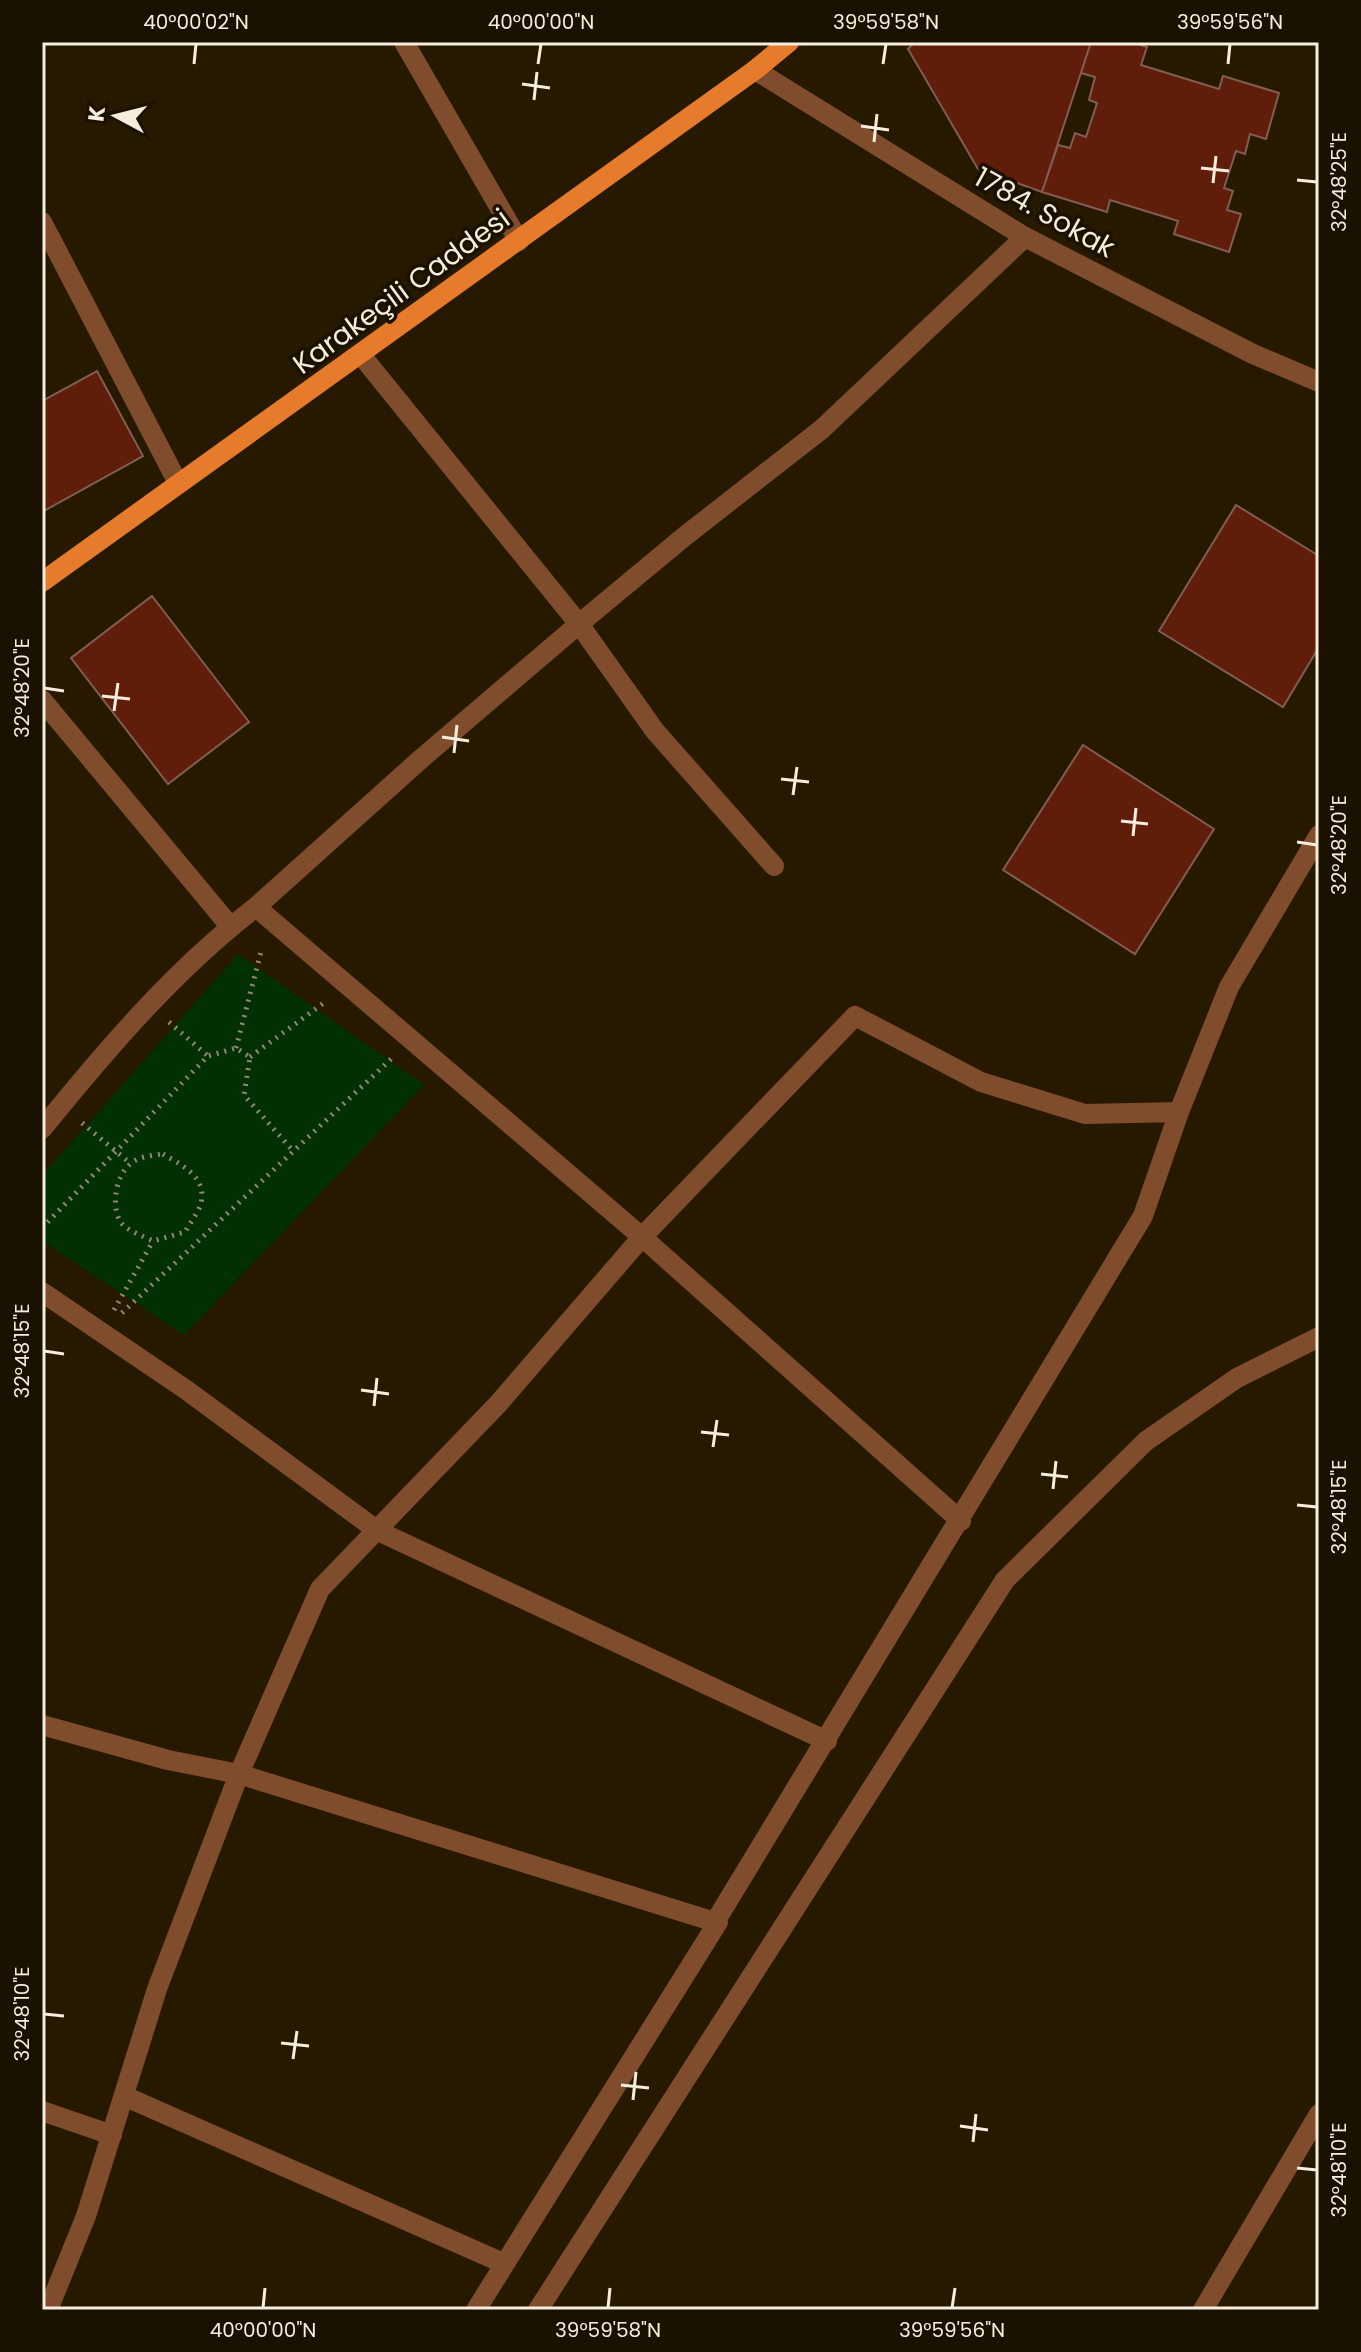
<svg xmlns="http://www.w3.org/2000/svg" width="1361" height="2352" font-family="Poppins,sans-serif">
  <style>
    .green { fill: #003004 }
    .building { fill: #601d0a; stroke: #815d53; stroke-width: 2 }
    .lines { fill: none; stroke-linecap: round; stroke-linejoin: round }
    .path { stroke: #918671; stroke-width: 5; stroke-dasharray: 2 6; stroke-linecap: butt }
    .minor { stroke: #804d2c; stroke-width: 20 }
    .major { stroke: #e67c2b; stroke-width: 20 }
    .ticks { fill: none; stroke: #f6eddc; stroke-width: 3 }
    .labels { text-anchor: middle; stroke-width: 7; stroke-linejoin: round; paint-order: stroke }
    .street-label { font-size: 28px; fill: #f6eddc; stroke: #1b1100 }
    .neatline { fill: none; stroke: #f6eddc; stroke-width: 3 }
    .ticks-label { font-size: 20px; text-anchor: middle; fill: #f6eddc }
  </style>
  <rect width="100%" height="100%" fill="#271900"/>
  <path class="green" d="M238,954L424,1085L184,1335L42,1241V1176Z"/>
  <path class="building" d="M915,42H1091L1042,192L978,169L908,49Z
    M1091,42H1131L1147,47L1141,65L1219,89L1223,76L1279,93L1266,139L1250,134L1245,154L1236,151L1224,188L1233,191L1227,210L1241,214L1229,252L1174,234L1178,221L1110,200L1107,212L1042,192L1058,145L1070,148L1075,133L1086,137L1097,103L1089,100L1095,77L1081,73Z
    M97,371L143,456L42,512V401Z
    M1236,505L1319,556V647L1283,707L1159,631Z
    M152,596L249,722L168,784L71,658Z
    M1083,745L1214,829L1135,954L1003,870Z"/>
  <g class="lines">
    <path class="path" d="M169,1022L208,1056
      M236,1048L262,948
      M250,1057L325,1002
      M82,1123L130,1163
      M163,1154C181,1165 207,1176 201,1203C199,1212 189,1224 185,1232L153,1241C143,1236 125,1230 120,1221C110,1202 117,1168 138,1159C145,1156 155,1155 163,1154Z
      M42,1228L208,1056L236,1048L250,1057L244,1095L293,1151
      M114,1310L153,1241
      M122,1313L391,1059"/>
    <path class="minor" d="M404,42L519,241
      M755,70L1025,237L1253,354L1319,382
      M42,222L178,483
      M361,355L579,624L655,731L774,866
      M42,700L230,926
      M256,907L642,1237L961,1521
      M42,1129C106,1050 175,969 256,907L422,758L579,624L685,536L822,429L1025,237
      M42,1292L185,1389L378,1531L827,1741
      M42,1725L168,1760L239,1774L715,1922
      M124,2096L503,2263
      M42,2111L112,2135
      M48,2310L86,2216L157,1989L239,1774L320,1589L498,1404L642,1237L855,1016L981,1082L1085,1114L1179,1112
      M476,2310L718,1922H715L1143,1216L1179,1112L1229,987L1319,835
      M538,2310L1005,1580L1146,1441L1237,1378L1319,1337
      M1203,2310L1319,2114"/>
    <path class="major" d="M42,582L755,70L789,42"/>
  </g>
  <path class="ticks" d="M194,64L196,44M538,64L541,44M883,64L886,44M1228,64L1230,44M522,84L550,88M534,100L537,72M861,126L889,130M874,142L877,114M1201,168L1229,171M1297,180L1317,182M1213,183L1216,156M44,688L64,691M102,696L130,699M114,711L118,683M442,737L469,741M454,753L457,725M781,779L809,782M793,795L797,767M1121,821L1148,824M1133,836L1136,808M1297,842L1317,845M44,1351L64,1354M361,1390L389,1394M374,1406L377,1378M701,1432L729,1435M713,1447L717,1420M1041,1474L1068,1477M1053,1489L1056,1461M1297,1505L1317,1507M44,2014L64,2016M281,2043L309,2046M293,2059L297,2031M621,2085L649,2088M633,2100L636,2072M960,2126L988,2130M973,2142L976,2114M1297,2168L1317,2170M263,2308L265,2288M608,2308L610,2288M952,2308L955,2288"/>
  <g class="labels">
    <g class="street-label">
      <text transform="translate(1045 212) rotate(29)" y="10">1784. Sokak</text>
      <text transform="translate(401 291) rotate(-36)" y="10">Karakeçili Caddesi</text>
    </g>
  </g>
  <rect width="1361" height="2352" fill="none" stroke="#1b1100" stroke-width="88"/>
  <g transform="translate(116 116) rotate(277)" stroke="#1b1100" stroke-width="6" paint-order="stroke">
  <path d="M0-6L14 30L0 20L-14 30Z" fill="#f6eddc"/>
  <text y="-12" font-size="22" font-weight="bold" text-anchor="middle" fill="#f6eddc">K</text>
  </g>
  <rect x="44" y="44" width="1273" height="2264" class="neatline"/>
  <g class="ticks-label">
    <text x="196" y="29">40°00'02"N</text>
    <text x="541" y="29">40°00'00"N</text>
    <text x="886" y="29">39°59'58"N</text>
    <text x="1230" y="29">39°59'56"N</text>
    <text transform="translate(1339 182) rotate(-90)" y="7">32°48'25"E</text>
    <text transform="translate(22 688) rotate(-90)" y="7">32°48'20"E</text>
    <text transform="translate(1339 845) rotate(-90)" y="7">32°48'20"E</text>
    <text transform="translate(22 1351) rotate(-90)" y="7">32°48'15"E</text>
    <text transform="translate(1339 1507) rotate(-90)" y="7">32°48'15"E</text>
    <text transform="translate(22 2014) rotate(-90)" y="7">32°48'10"E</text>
    <text transform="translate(1339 2170) rotate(-90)" y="7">32°48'10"E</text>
    <text x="263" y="2337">40°00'00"N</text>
    <text x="608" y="2337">39°59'58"N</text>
    <text x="952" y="2337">39°59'56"N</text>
  </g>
</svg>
